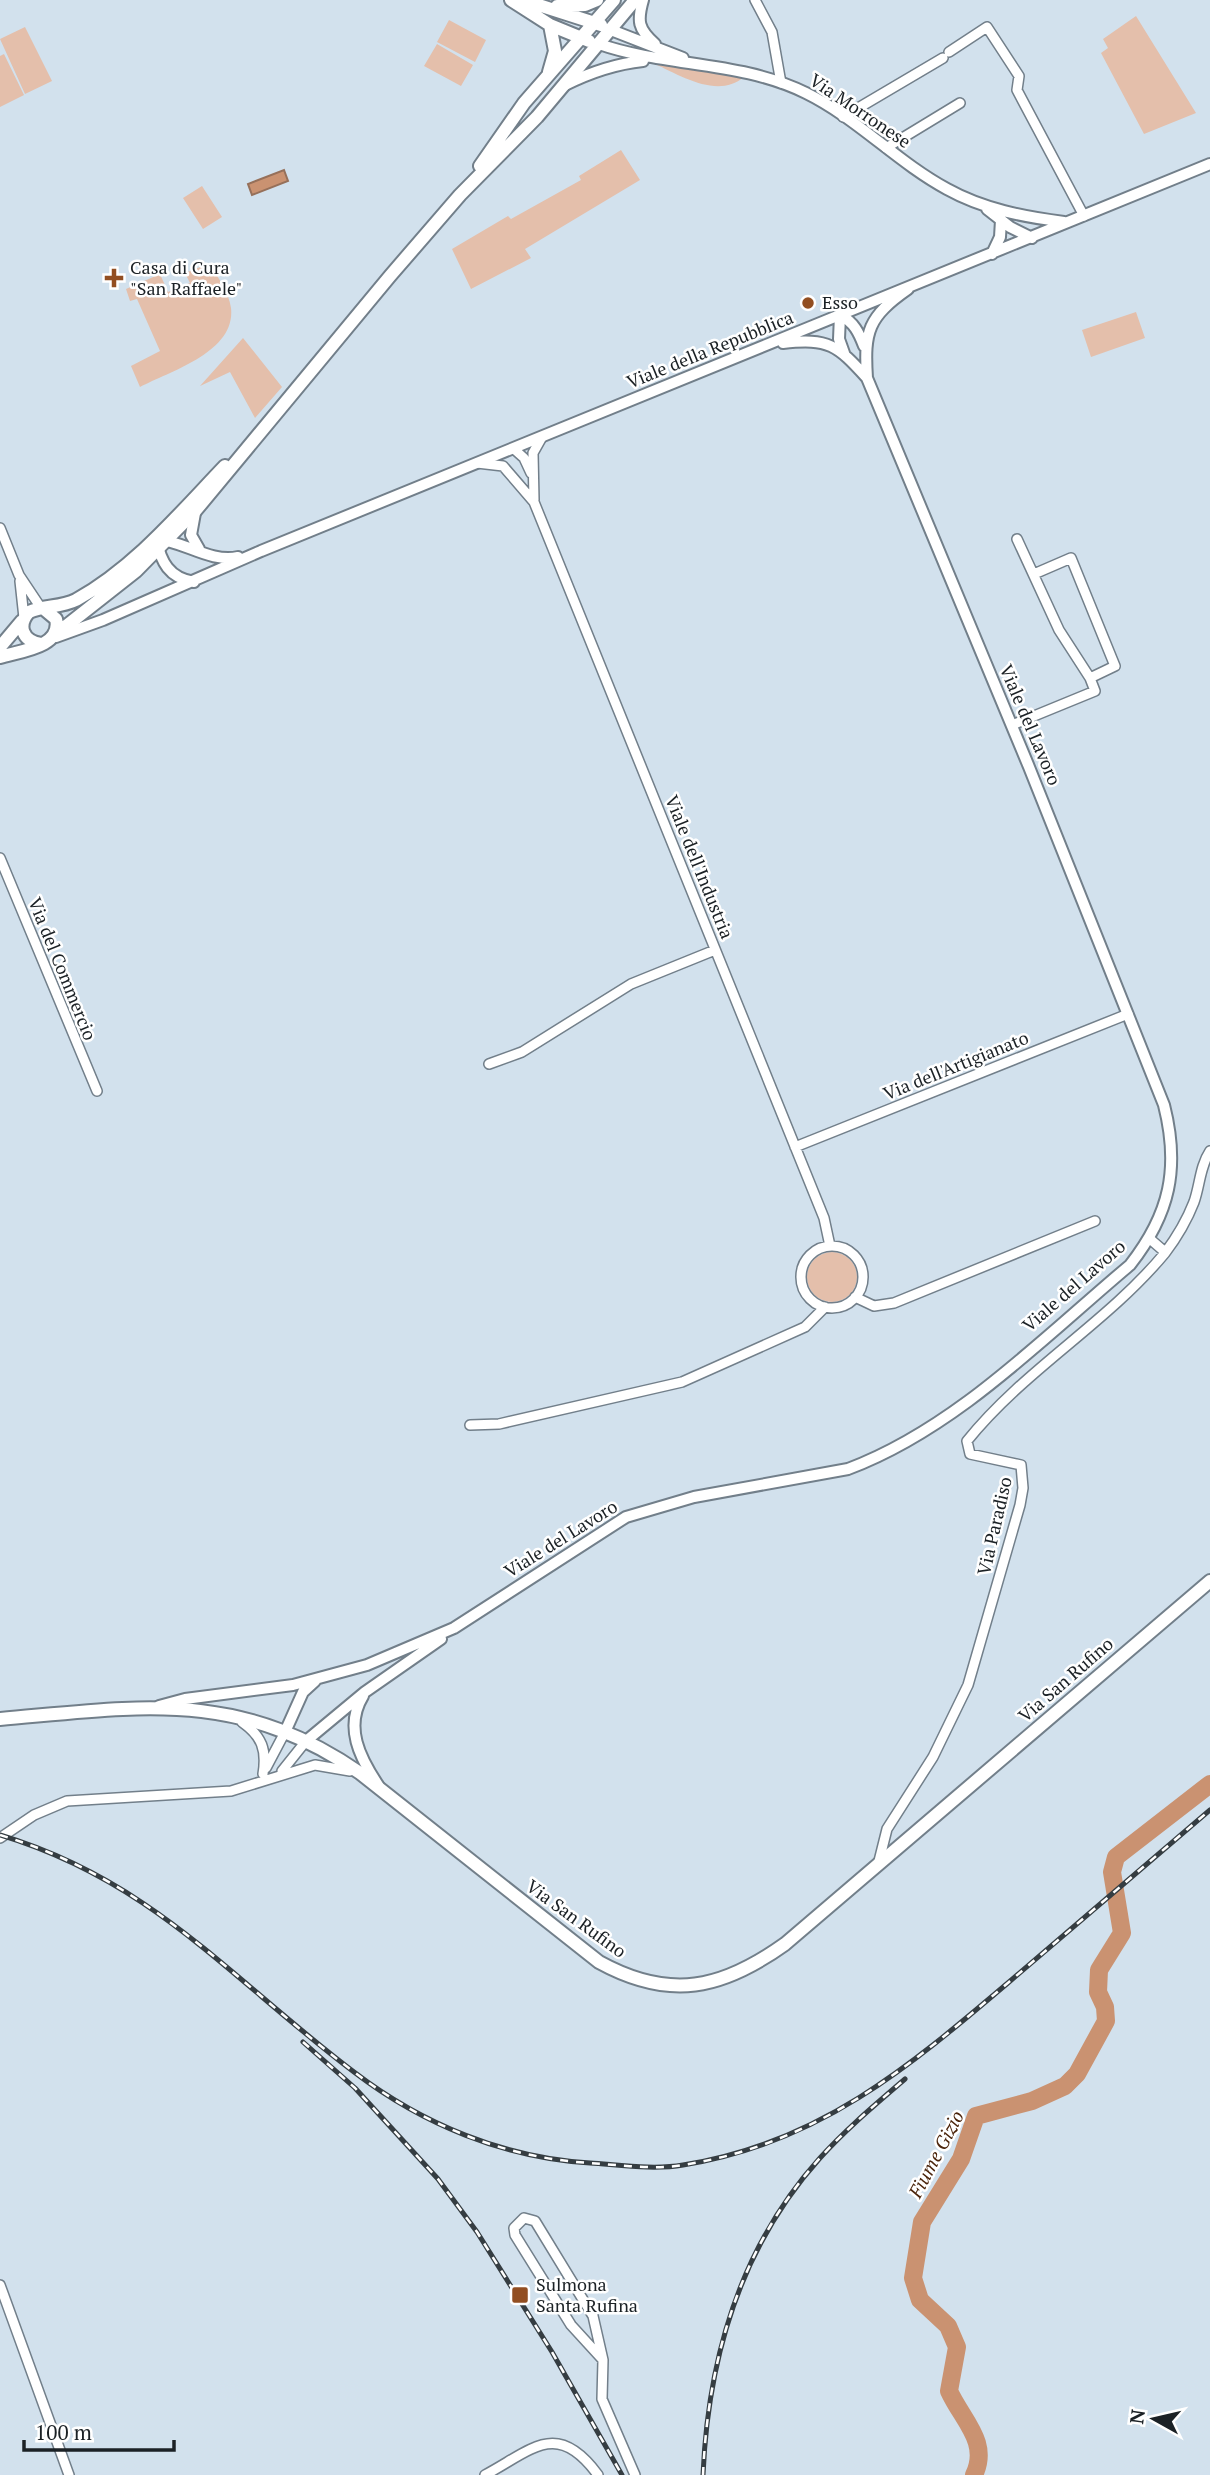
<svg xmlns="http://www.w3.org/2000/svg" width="1210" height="2475" font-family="'PT Serif',serif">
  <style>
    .green { fill: #e4bfab }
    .water { fill: #ca9271; stroke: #96705a; stroke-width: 2 }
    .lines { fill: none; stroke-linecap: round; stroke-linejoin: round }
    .river { stroke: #ca9271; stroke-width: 18 }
    .minor-casing { stroke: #727f8a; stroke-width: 12 }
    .tertiary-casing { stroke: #727f8a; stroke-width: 14 }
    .secondary-casing { stroke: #727f8a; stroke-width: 16 }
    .minor { stroke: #fff; stroke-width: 9 }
    .tertiary { stroke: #fff; stroke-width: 10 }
    .secondary { stroke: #fff; stroke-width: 12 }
    .rail-casing { stroke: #353d42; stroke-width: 5 }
    .rail { stroke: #fff; stroke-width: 2.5; stroke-dasharray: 8; stroke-linecap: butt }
    .poi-dot { fill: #924e21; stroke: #fff; stroke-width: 2.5 }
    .labels { text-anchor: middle; stroke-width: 5; stroke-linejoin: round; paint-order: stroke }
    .street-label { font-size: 18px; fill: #1b2125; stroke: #fff }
    .poi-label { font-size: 18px; fill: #1b2125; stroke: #fff; text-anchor: start }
    .water-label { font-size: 19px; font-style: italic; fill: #4b250c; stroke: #fff }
  </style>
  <rect width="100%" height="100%" fill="#d2e1ed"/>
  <path class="green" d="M1136,16L1196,113L1144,134L1101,53L1108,48L1103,39Z
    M449,20L486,40L475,62L437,42Z
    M25,27L52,81L25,94L0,39Z
    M437,44L473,65L461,86L424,66Z
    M4,54L24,95L0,107V56Z
    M655,64L744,77C718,99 681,76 655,64Z
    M621,150L640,180L525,249L531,258L471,289L452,249L508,216L511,219L581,180L579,176Z
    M202,186L222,217L203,229L183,198Z
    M210,263C217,277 229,292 231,308C236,352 170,371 140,387L131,366L160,351L137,299L130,301L126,289L160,274L168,292L190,283L185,273Z
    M1136,312L1145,338L1091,357L1082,330Z
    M243,338L282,387L255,418L230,372L200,386Z
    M807 1277a25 25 0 1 1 50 0a25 25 0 1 1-50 0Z"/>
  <path class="water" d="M284,170L288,181L252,195L248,184Z"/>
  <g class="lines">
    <path class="river" d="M974,2475C990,2442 962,2420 949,2391L957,2347L948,2326L920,2300L913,2278L922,2222L961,2159L976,2116L1032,2101L1065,2086L1077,2074L1106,2021L1105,2007L1098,1992L1099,1970L1122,1933L1112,1872L1116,1857L1210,1784"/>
    <defs>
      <path id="minor" d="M755,0L772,32L781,83
        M949,52L987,27L1019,76L1017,90L1084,216
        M843,117L943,58
        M886,148L960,103
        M514,449L524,458L531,473
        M477,463L503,466L534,502L824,1218L830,1246
        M534,500L533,453L542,437
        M0,528L19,575L41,608
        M1017,539L1059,630L1090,678
        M20,581L24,618
        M1012,725L1095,691L1090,678L1115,666L1071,558L1034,574
        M0,858L97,1091
        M489,1064L522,1052L631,984L715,950
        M795,1147L1128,1014
        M1150,1239L1165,1252
        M801 1277a31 31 0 1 1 62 0a31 31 0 1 1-62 0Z
        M855,1297L874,1306L894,1303L1095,1221
        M470,1425L499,1424L682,1382L805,1327L825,1307
        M242,1722C262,1736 267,1750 263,1774
        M266,1768L285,1732
        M282,1771L306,1741
        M0,1838L34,1815L67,1801L231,1791L315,1765L350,1771
        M878,1865L887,1829L933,1757L968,1685L1020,1505L1023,1488L1021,1465L970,1454L967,1441C1025,1369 1106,1324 1165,1253C1177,1237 1187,1220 1194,1202C1200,1185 1200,1166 1210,1151
        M0,2285L69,2475
        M603,2360L571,2325L515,2235L514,2228L524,2218L535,2221L593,2316L603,2360L602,2399L635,2475
        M485,2475C532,2450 557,2419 598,2475"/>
      <path id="tertiary" d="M643,0C637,21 638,29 655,44
        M611,30L683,58
        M599,44C665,67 742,61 806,93C857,118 897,162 947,189C983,209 1024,217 1064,222
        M565,85C591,72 614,64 643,61
        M987,209L1010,227L1032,238
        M992,254L1000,237L1001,220
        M840,315C854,322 859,333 864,346
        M840,315L839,339L844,353
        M783,343C829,338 837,345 867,378
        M195,513L191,535L199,549
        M194,582C169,578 161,562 156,539C184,541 210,563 238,557
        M56,637L103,620L261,551L1210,164
        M363,1696C344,1727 360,1758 378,1785
        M159,1706L185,1699L293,1685L367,1665L454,1628L626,1517L694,1497L848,1469C955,1429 1043,1338 1130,1265C1170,1214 1180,1168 1164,1105L1029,767L867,378C864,331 868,317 908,289
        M285,1732L303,1692L315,1681
        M306,1741L365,1692L441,1639"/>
      <path id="secondary" d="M511,0L550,25L589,41
        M523,0L601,25
        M557,6L585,5L597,0
        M549,72L555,51L550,25
        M480,166L524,103L614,0
        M56,634L136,571L196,510L390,276L460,195L537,117L635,0
        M41,644C22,641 17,625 29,612C44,605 60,608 76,600C135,567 179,514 225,466
        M0,647L22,621
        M0,657C20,651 63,647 56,619L44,609
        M0,1719C139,1707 237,1688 360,1773L599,1962C670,2001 722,1989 785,1944L1210,1581"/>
    </defs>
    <use href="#minor" class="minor-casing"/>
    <use href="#tertiary" class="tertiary-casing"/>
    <use href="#secondary" class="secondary-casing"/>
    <use href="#minor" class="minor"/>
    <use href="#tertiary" class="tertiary"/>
    <use href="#secondary" class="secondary"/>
    <defs>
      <path id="rail" d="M0,1835C153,1881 232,1980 354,2072C422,2124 504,2158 590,2163C620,2165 654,2170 683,2165C818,2144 909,2067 1009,1982C1076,1925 1143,1867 1210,1810
        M303,2042L355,2088L438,2179L477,2232L552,2352L622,2475
        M703,2475C708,2358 740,2247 820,2158C846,2129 876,2104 905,2079"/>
    </defs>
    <use href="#rail" class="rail-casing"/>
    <use href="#rail" class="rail"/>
  </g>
  <g class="poi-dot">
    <path d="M110.5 267.5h7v7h7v7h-7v7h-7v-7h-7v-7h7z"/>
    <circle cx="808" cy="303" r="7"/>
    <rect x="511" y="2286" width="18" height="18" rx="3.5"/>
  </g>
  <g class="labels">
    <g class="street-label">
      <text transform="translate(860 111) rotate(34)" y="6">Via Morronese</text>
      <text transform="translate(710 350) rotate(-22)" y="6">Viale della Repubblica</text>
      <text transform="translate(1030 725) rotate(67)" y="6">Viale del Lavoro</text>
      <text transform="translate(699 867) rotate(68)" y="6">Viale dell'Industria</text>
      <text transform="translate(62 969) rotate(68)" y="6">Via del Commercio</text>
      <text transform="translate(956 1066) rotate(-22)" y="6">Via dell'Artigianato</text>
      <text transform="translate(1074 1286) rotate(-41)" y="6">Viale del Lavoro</text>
      <text transform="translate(995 1526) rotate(-77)" y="6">Via Paradiso</text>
      <text transform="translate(561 1539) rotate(-32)" y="6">Viale del Lavoro</text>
      <text transform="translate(1066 1680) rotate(-41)" y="6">Via San Rufino</text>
      <text transform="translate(576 1919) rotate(36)" y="6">Via San Rufino</text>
    </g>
    <g class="poi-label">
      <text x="130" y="274">Casa di Cura<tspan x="130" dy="21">"San Raffaele"</tspan></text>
      <text x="822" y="309">Esso</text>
      <text x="536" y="2291">Sulmona<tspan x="536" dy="21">Santa Rufina</tspan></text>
    </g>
    <g class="water-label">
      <text transform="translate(936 2154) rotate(-62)" y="7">Fiume Gizio</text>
    </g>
  </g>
  <g transform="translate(1154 2419) rotate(278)" stroke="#ffffff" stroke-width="5" paint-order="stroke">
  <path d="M0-5L12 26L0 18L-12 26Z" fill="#1b2125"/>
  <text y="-10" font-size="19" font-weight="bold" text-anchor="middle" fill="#1b2125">N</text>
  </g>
  <path d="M24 2440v10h150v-10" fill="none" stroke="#1b2125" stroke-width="3.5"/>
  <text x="35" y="2440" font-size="21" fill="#1b2125" stroke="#ffffff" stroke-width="5" paint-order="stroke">100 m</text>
</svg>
